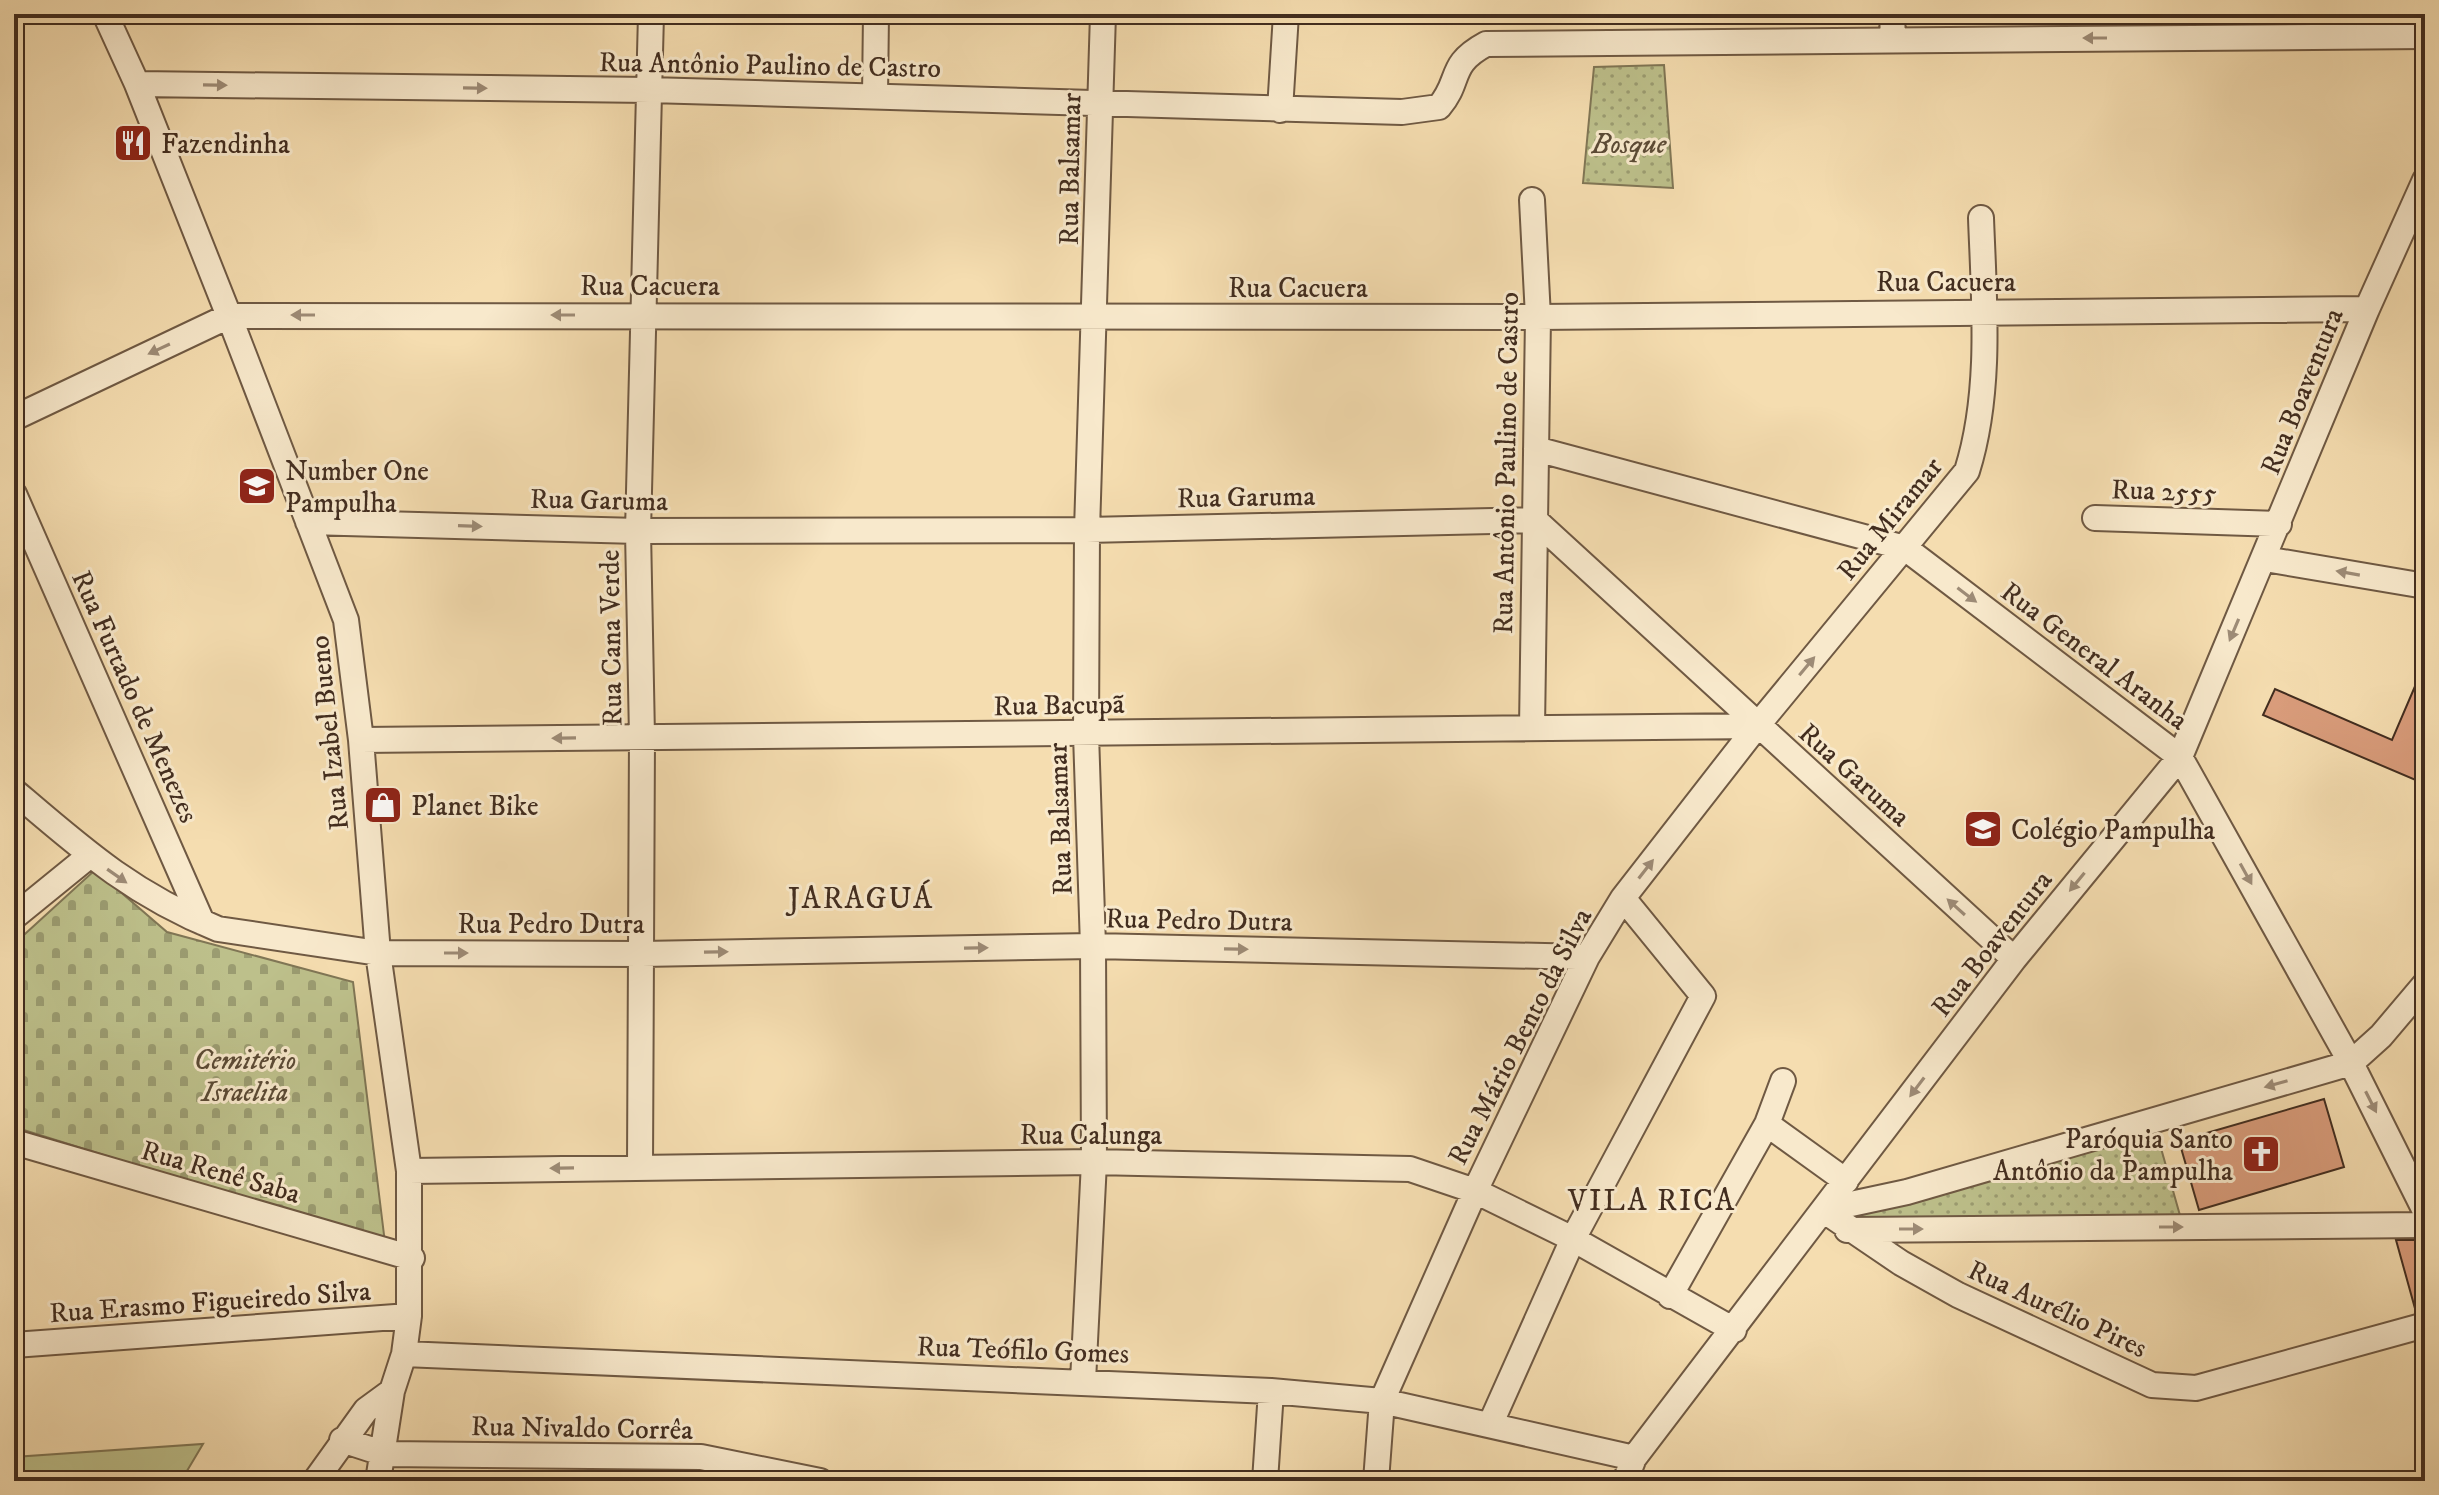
<svg xmlns="http://www.w3.org/2000/svg" width="2439" height="1495" font-family="'IM FELL DW Pica',serif">
  <style>
    .cemetery { fill: url(#cemetery-stones); stroke: #807655; stroke-width: 2 }
    .park { fill: url(#park-dots); stroke: #807655; stroke-width: 2 }
    .pitch { fill: #bdc08b; stroke: #807655; stroke-width: 2 }
    .building { fill: #d99c7b; stroke: #422d1f; stroke-width: 2 }
    .lines { fill: none; stroke-linecap: round; stroke-linejoin: round }
    .minor-casing { stroke: #6f5943; stroke-width: 28 }
    .minor { stroke: #f8e9cc; stroke-width: 24 }
    .oneway { fill: #9d8b76 }
    .labels { text-anchor: middle; stroke-width: 6; stroke-linejoin: round; paint-order: stroke }
    .street-label { font-size: 28px; fill: #422d1f; stroke: #f8e9cc }
    .poi-label { font-size: 28px; fill: #422d1f; stroke: #f8e9cc; text-anchor: start }
    .park-label { font-size: 28px; font-style: italic; fill: #5b4a35; stroke: #f8e9cc }
    .neighbourhood-label { font-size: 30px; letter-spacing: 2px; fill: #422d1f; stroke: #f8e9cc }
  </style>
  <defs>
    <pattern id="cemetery-stones" width="16" height="16" patternUnits="userSpaceOnUse" patternTransform="scale(2)"><rect width="16" height="16" fill="#bdc08b"/><path d="M2 7V4a2 2 0 0 1 4 0v3zM10 15v-3a2 2 0 0 1 4 0v3z" fill="#9b9c71"/></pattern>
    <pattern id="park-dots" width="8" height="8" patternUnits="userSpaceOnUse" patternTransform="scale(2)"><rect width="8" height="8" fill="#bdc08b"/><path d="M2 2h.1M6 6h.1" fill="none" stroke="#9b9c71" stroke-width="1.8" stroke-linecap="round"/></pattern>
  </defs>
  <rect width="100%" height="100%" fill="#f5ddb0"/>
  <filter id="stains"><feTurbulence type="fractalNoise" baseFrequency=".0025" numOctaves="4"/><feColorMatrix values="0 0 0 0 .2 0 0 0 0 .09 0 0 0 0 .02 0 0 0 .5 -.17"/></filter>
  <radialGradient id="worn" r=".72"><stop offset=".6" stop-color="#630" stop-opacity="0"/><stop offset="1" stop-color="#630" stop-opacity=".3"/></radialGradient>
  <path class="cemetery" d="M95,870L167,932L353,982L385,1243L14,1127V944Z"/>
  <path class="park" d="M1664,65L1673,188L1583,183L1594,67Z
    M2155,1127L2181,1219H1836Z"/>
  <path class="pitch" d="M203,1444L181,1481H14V1457Z"/>
  <path class="building" d="M2425,663V784L2263,715L2275,689L2392,740Z
    M2324,1099L2344,1167L2199,1210L2179,1141Z
    M2396,1240H2425V1310L2416,1312Z"/>
  <g class="lines">
    <defs>
      <path id="minor" d="M105,14L137,84L229,316L346,620L361,740L378,953L409,1171V1316L404,1354L392,1391L378,1481
        M1892,14L1893,39
        M137,84L649,90L1402,112L1439,107C1462,80 1447,65 1486,44L2425,36
        M875,96L876,14
        M1280,110L1286,14
        M14,418L229,316L1538,317L2367,309
        M1536,449L1905,548L2180,757L2351,1063L2425,1211
        M14,494L202,922
        M2095,518L2279,524
        M308,522L638,531L1087,530L1535,520L2014,959
        M2265,559L2425,586
        M1532,728L1538,317L1532,200
        M361,740L1757,726
        M14,791C83,850 132,894 218,929L378,953L642,954L1093,946L1587,957
        M14,917L89,856
        M1767,1124L1846,1181
        M14,1142L412,1258
        M640,1166L642,737L638,531L651,14
        M409,1171L1094,1162L1410,1169L1475,1191L1573,1239L1734,1330
        M1823,1210L1907,1192L2351,1063L2381,1036L2425,984
        M1823,1210L1901,1263L1958,1295L2152,1385L2196,1388L2425,1325
        M1847,1230L2425,1225
        M1670,1296L1767,1124L1783,1081
        M14,1345L409,1316
        M404,1354L1271,1391L1382,1401L1634,1458
        M1083,1381L1094,1162L1093,946L1086,734L1087,530L1103,14
        M1490,1425L1573,1239L1703,996L1623,898
        M342,1440L385,1454L701,1457L820,1481
        M315,1481L366,1410L392,1391
        M1265,1481L1271,1391
        M1376,1481L1382,1401L1475,1191L1587,957L1623,898L1757,726L1967,471C1992,392 1984,300 1981,218
        M1625,1481L1634,1458L2014,959L2180,757L2367,309L2425,180"/>
    </defs>
    <use href="#minor" class="minor-casing"/>
    <use href="#minor" class="minor"/>
  </g>
  <defs><path id="oneway-solid" d="M-6-.8H1V-3.2L6.5 0L1 3.2V.8H-6Z" transform="scale(2)"/></defs>
  <g class="oneway">
    <use href="#oneway-solid" transform="translate(2095 38) rotate(180)"/>
    <use href="#oneway-solid" transform="translate(215 85) rotate(1)"/>
    <use href="#oneway-solid" transform="translate(475 88) rotate(1)"/>
    <use href="#oneway-solid" transform="translate(303 315) rotate(180)"/>
    <use href="#oneway-solid" transform="translate(563 315) rotate(180)"/>
    <use href="#oneway-solid" transform="translate(159 349) rotate(155)"/>
    <use href="#oneway-solid" transform="translate(470 526) rotate(2)"/>
    <use href="#oneway-solid" transform="translate(2348 573) rotate(-170)"/>
    <use href="#oneway-solid" transform="translate(1967 595) rotate(37)"/>
    <use href="#oneway-solid" transform="translate(2234 630) rotate(113)"/>
    <use href="#oneway-solid" transform="translate(1807 666) rotate(-50)"/>
    <use href="#oneway-solid" transform="translate(564 738) rotate(179)"/>
    <use href="#oneway-solid" transform="translate(1646 869) rotate(-52)"/>
    <use href="#oneway-solid" transform="translate(2246 874) rotate(61)"/>
    <use href="#oneway-solid" transform="translate(117 876) rotate(35)"/>
    <use href="#oneway-solid" transform="translate(2077 882) rotate(129)"/>
    <use href="#oneway-solid" transform="translate(1956 907) rotate(-138)"/>
    <use href="#oneway-solid" transform="translate(976 948) rotate(-1)"/>
    <use href="#oneway-solid" transform="translate(1236 949) rotate(1)"/>
    <use href="#oneway-solid" transform="translate(716 952) rotate(-1)"/>
    <use href="#oneway-solid" transform="translate(456 953)"/>
    <use href="#oneway-solid" transform="translate(2276 1084) rotate(164)"/>
    <use href="#oneway-solid" transform="translate(1917 1087) rotate(127)"/>
    <use href="#oneway-solid" transform="translate(2371 1102) rotate(63)"/>
    <use href="#oneway-solid" transform="translate(562 1168) rotate(179)"/>
    <use href="#oneway-solid" transform="translate(2171 1227)"/>
    <use href="#oneway-solid" transform="translate(1911 1229)"/>
  </g>
  <defs>
    <symbol id="restaurant-square" viewBox="-11 -11 22 22"><rect x="-9" y="-9" width="18" height="18" rx="4" fill="#8f2418" stroke="#f8e9cc"/><path d="M-5-6h1v4h1v-4h1v4h1v-4h1v5L-1.5 .5V6h-2V.5L-5-1ZM5-6V6H3V1.5H1.5Q1.5-4 5-6Z" fill="#fff"/></symbol>
    <symbol id="school-square" viewBox="-11 -11 22 22"><rect x="-9" y="-9" width="18" height="18" rx="4" fill="#8f2418" stroke="#f8e9cc"/><path d="M0-5L7-2L0 1L-7-2ZM-4 1L0 2.5L4 1V4Q0 6-4 4Z" fill="#fff"/></symbol>
    <symbol id="shop-square" viewBox="-11 -11 22 22"><rect x="-9" y="-9" width="18" height="18" rx="4" fill="#8f2418" stroke="#f8e9cc"/><path d="M-5-2.5h2.3a2.7 3.5 0 0 1 5.4 0H5L5.5 6h-11ZM-1.5-2.5h3a1.5 2.3 0 0 0-3 0Z" fill="#fff"/></symbol>
    <symbol id="church-square" viewBox="-11 -11 22 22"><rect x="-9" y="-9" width="18" height="18" rx="4" fill="#8f2418" stroke="#f8e9cc"/><path d="M-1.2-6h2.4v3.5h3.3v2.4h-3.3V6h-2.4V-.1h-3.3v-2.4h3.3Z" fill="#fff"/></symbol>
  </defs>
  <g fill-rule="evenodd">
    <use href="#restaurant-square" x="111" y="121" width="44" height="44"/>
    <use href="#school-square" x="235" y="464" width="44" height="44"/>
    <use href="#shop-square" x="361" y="783" width="44" height="44"/>
    <use href="#school-square" x="1961" y="807" width="44" height="44"/>
    <use href="#church-square" x="2239" y="1132" width="44" height="44"/>
  </g>
  <g class="labels">
    <g class="street-label">
      <text transform="translate(770 64) rotate(1)" y="10">Rua Antônio Paulino de Castro</text>
      <text transform="translate(1069 169) rotate(-89)" y="10">Rua Balsamar</text>
      <text x="1946" y="291">Rua Cacuera</text>
      <text x="650" y="295">Rua Cacuera</text>
      <text x="1298" y="297">Rua Cacuera</text>
      <text transform="translate(2301 391) rotate(-68)" y="10">Rua Boaventura</text>
      <text transform="translate(1505 463) rotate(-89)" y="10">Rua Antônio Paulino de Castro</text>
      <text transform="translate(2164 490) rotate(2)" y="10">Rua 2555</text>
      <text transform="translate(1246 496) rotate(-1)" y="10">Rua Garuma</text>
      <text transform="translate(599 499) rotate(1)" y="10">Rua Garuma</text>
      <text transform="translate(1889 518) rotate(-51)" y="10">Rua Miramar</text>
      <text transform="translate(610 638) rotate(-91)" y="10">Rua Cana Verde</text>
      <text transform="translate(2095 655) rotate(37)" y="10">Rua General Aranha</text>
      <text transform="translate(136 696) rotate(66)" y="10">Rua Furtado de Menezes</text>
      <text transform="translate(1059 704) rotate(-1)" y="10">Rua Bacupã</text>
      <text transform="translate(328 733) rotate(-96)" y="10">Rua Izabel Bueno</text>
      <text transform="translate(1855 774) rotate(42)" y="10">Rua Garuma</text>
      <text transform="translate(1059 819) rotate(-92)" y="10">Rua Balsamar</text>
      <text transform="translate(1199 919) rotate(1)" y="10">Rua Pedro Dutra</text>
      <text x="551" y="933">Rua Pedro Dutra</text>
      <text transform="translate(1991 943) rotate(-52)" y="10">Rua Boaventura</text>
      <text transform="translate(1519 1036) rotate(-63)" y="10">Rua Mário Bento da Silva</text>
      <text x="1091" y="1144">Rua Calunga</text>
      <text transform="translate(221 1171) rotate(16)" y="10">Rua Renê Saba</text>
      <text transform="translate(210 1301) rotate(-4)" y="10">Rua Erasmo Figueiredo Silva</text>
      <text transform="translate(2058 1308) rotate(25)" y="10">Rua Aurélio Pires</text>
      <text transform="translate(1023 1349) rotate(2)" y="10">Rua Teófilo Gomes</text>
      <text transform="translate(582 1427) rotate(1)" y="10">Rua Nivaldo Corrêa</text>
    </g>
    <g class="poi-label">
      <text x="161" y="153">Fazendinha</text>
      <text x="285" y="480">Number One<tspan x="285" dy="32">Pampulha</tspan></text>
      <text x="411" y="815">Planet Bike</text>
      <text x="2011" y="839">Colégio Pampulha</text>
      <text x="2233" y="1148" text-anchor="end">Paróquia Santo<tspan x="2233" dy="32">Antônio da Pampulha</tspan></text>
    </g>
    <g class="park-label">
      <text x="1629" y="153">Bosque</text>
      <text x="245" y="1069">Cemitério<tspan x="245" dy="32">Israelita</tspan></text>
    </g>
    <g class="neighbourhood-label">
      <text x="861" y="908">JARAGUÁ</text>
      <text x="1652" y="1210">VILA RICA</text>
    </g>
  </g>
  <rect width="2439" height="1495" fill="none" stroke="#f5ddb0" stroke-width="48"/>
  <rect x="16" y="16" width="2407" height="1463" fill="none" stroke="#422d1f" stroke-width="4"/>
  <rect x="24" y="24" width="2391" height="1447" fill="none" stroke="#422d1f" stroke-width="2"/>
  <rect width="100%" height="100%" filter="url(#stains)"/>
  <rect width="100%" height="100%" fill="url(#worn)"/>
</svg>
